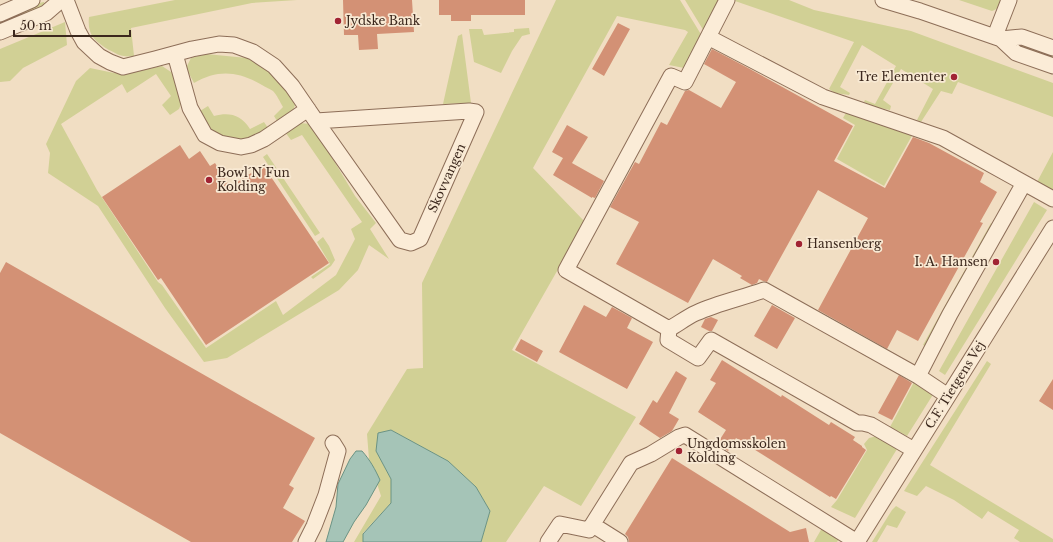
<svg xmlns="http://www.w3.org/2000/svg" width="1053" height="542" font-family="'Libre Baskerville',serif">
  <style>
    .green { fill: #d1d095 }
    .water { fill: #a5c4b7; stroke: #6b9384 }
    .building { fill: #d39175 }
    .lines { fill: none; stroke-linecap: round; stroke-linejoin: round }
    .minor-casing { stroke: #8d6e58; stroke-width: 17 }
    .minor { stroke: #fbecd7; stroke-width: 15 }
    .poi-dot { fill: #a12333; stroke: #f8e9d3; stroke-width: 1.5 }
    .labels { text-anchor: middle; stroke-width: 3.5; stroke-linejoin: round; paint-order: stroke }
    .poi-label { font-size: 12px; fill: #3c281d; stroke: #f8e9d3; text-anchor: start }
    .street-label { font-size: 12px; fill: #3c281d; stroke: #f8e9d3 }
  </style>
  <rect width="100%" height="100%" fill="#f1dec3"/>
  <path class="green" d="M175,0H297L252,3L131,28L134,56C131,56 127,57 124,56C119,56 114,52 109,50C95,41 87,35 89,17Z
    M556,0H680L702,36L684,68L669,65L688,32L685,30L617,16L533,168L585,222L512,350L636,417L581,506L544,486L506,542H481L490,511L476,487L448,461L391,430L376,451L391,479V503L363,533V542H354L381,496L369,459L367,434L407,369L423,368L422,283Z
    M685,0H722L705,33Z
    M736,0H789L814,10L911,31L1053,83V117L958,82L952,94L941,91L921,122L917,120L933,89L901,69L883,100L891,106L890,110L875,107L864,102L865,100L875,104L896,66L862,45L840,87L850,93L849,95L835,93L829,89L854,42L735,1Z
    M959,0H1002C1000,6 998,9 992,11Z
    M44,2L46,8L0,28V19L33,4Z
    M65,22L67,45L23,68L10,81L0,82V49Z
    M529,28L530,34L522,36L512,51L501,73L474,62L469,29H482L484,35L514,32V29Z
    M462,34L471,103L443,104L458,36Z
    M1018,39L1053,52V61L1016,45Z
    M206,54L247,58L267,68L296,102L293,111L277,121L274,116L283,107C280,102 277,95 273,91C270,89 265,87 262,85C238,71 218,69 194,83L186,68L191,58Z
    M162,66L174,74L183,99L179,109L170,115L162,105L171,96L156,74L127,93L122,84L61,124L97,190L158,282L162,285L206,348L276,301L283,315L336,275L355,239L351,229L362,222L302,135L291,140L285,132L299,123L312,124L355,196L376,223L370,229L389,259L369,245L358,270L339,290L227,358L204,362L165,308L98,206L48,173L50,153L46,144L76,81L90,68L114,73L126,74Z
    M208,106L214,116C230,112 241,115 250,129L264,122L268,128L250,139L235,141L221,136L212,131L200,111Z
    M847,111L914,132L884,186L837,159L855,125L843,118Z
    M1053,152V191L1037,182Z
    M267,154L320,233L315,236L263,157Z
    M1034,202L1047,210L945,375L939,371Z
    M991,223L994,225L927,347L923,345Z
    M323,237L329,246L335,260L331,266L313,279L311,277L330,264L317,242Z
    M987,361L991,364L930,465L1053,539V542H1020L1014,538L1019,530L988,511L982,519L954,500L926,486L917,496L904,491Z
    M914,382L934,393L907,436L890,427Z
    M877,436L897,449L855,518L831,507L837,500L867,450L864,444L869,438Z
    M896,506L906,512L897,528L887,525L877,542H872L892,510Z
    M822,528L839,539L837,542H814Z"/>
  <path class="water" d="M391,430L448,461L476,487L490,511L481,542H363V534L391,503V479L376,451L378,433Z
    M356,451H362C370,460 375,469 380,480L366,505L354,522L343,542H326L336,507L338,484L350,459Z"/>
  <path class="building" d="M343,0H412L414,32L377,34L378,49L359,50L358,35H344Z
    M439,0H525V15H471V21H451V15H439Z
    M618,23L630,29L604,76L592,69Z
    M712,49L748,68L853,126L834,161L885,188L913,137L929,143L984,173L980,182L997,192L980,222L983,223L918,341L897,330L887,349L818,310L868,218L818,190L767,282L763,281L759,279L757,283L752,285L740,278L742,276L713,259L688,303L616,264L639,222L610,207L635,162L639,164L661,122L667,125L685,91L689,90L721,108L736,82L704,64Z
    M567,125L588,137L572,163L552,152Z
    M180,145L189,159L200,151L210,166L215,163L230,187L263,165L329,263L206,345L161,278L158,280L102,197Z
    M563,158L604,181L595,198L592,197V198L553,175Z
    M6,262L315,438L289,485L294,488L283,508L305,521L292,542H191L0,433V273Z
    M584,305L606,317L612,307L632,318L627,328L653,342L627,389L559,352Z
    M772,305L795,318L777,349L754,336Z
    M711,317L718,320L712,331H709L701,327L705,319Z
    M521,339L543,351L537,362L515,350Z
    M722,360L781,397L782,395L829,425L831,422L855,437L853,440L862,446V447L866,450L836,499L831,496L830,497L736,438L728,451L717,444L726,430L698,412L716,383L710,380Z
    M676,371L687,378L669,413L679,419L672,431L660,438L639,424L653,400L657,403Z
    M899,375L912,383L892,420L878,413Z
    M1053,379V410L1039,401Z
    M672,458L790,532L806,528L809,542H629L628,537L625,534Z"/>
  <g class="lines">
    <defs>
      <path id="minor" d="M66,0L78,31L84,42L99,56L110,62L123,67L155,59L192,49L219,44L234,45L253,52L274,66L292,86L316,121L400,240L411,243L420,239L476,112L469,111L316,121
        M727,0L685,82L671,76L566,270L669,329C678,324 687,317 696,313C718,303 742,298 764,290L918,376L948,396
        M883,0L920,11L1001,39L1016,53L1053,66
        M0,14L32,0
        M0,32L46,13L61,0
        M995,36L1009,0
        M708,37L823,97L943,138L1053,199
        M1001,39L1022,37L1053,48
        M175,54L190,108L205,135L220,143L241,147L251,145L264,139L308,109
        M669,329L668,340L698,358L711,340L857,423H863L871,425L914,450
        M918,376L950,314L1024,183
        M593,525L620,542
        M306,542L314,526L326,495L338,451L333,443
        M548,542L560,524L589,530L631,463L651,454L679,437L685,435L857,542
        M857,542L1053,228"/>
    </defs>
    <use href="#minor" class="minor-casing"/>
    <use href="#minor" class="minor"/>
  </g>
  <g class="poi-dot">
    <circle cx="338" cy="21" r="4"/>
    <circle cx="954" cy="77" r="4"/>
    <circle cx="209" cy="180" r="4"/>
    <circle cx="799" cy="244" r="4"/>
    <circle cx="996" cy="262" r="4"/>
    <circle cx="679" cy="451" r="4"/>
  </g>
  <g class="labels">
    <g class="poi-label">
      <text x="346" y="25">Jydske Bank</text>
      <text x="946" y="81" text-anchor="end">Tre Elementer</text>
      <text x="217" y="177">Bowl´N´Fun<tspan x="217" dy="14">Kolding</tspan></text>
      <text x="807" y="248">Hansenberg</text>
      <text x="988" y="266" text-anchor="end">I. A. Hansen</text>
      <text x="687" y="448">Ungdomsskolen<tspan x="687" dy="14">Kolding</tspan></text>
    </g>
    <g class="street-label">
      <text transform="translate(447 178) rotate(-66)" y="4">Skovvangen</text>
      <text transform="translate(955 385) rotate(-58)" y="4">C.F. Tietgens Vej</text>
    </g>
  </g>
  <path d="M14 30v6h116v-6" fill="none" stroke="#3c281d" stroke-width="2"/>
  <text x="20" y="30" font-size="12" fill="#3c281d" stroke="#f8e9d3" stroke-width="3" paint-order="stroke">50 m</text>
</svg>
